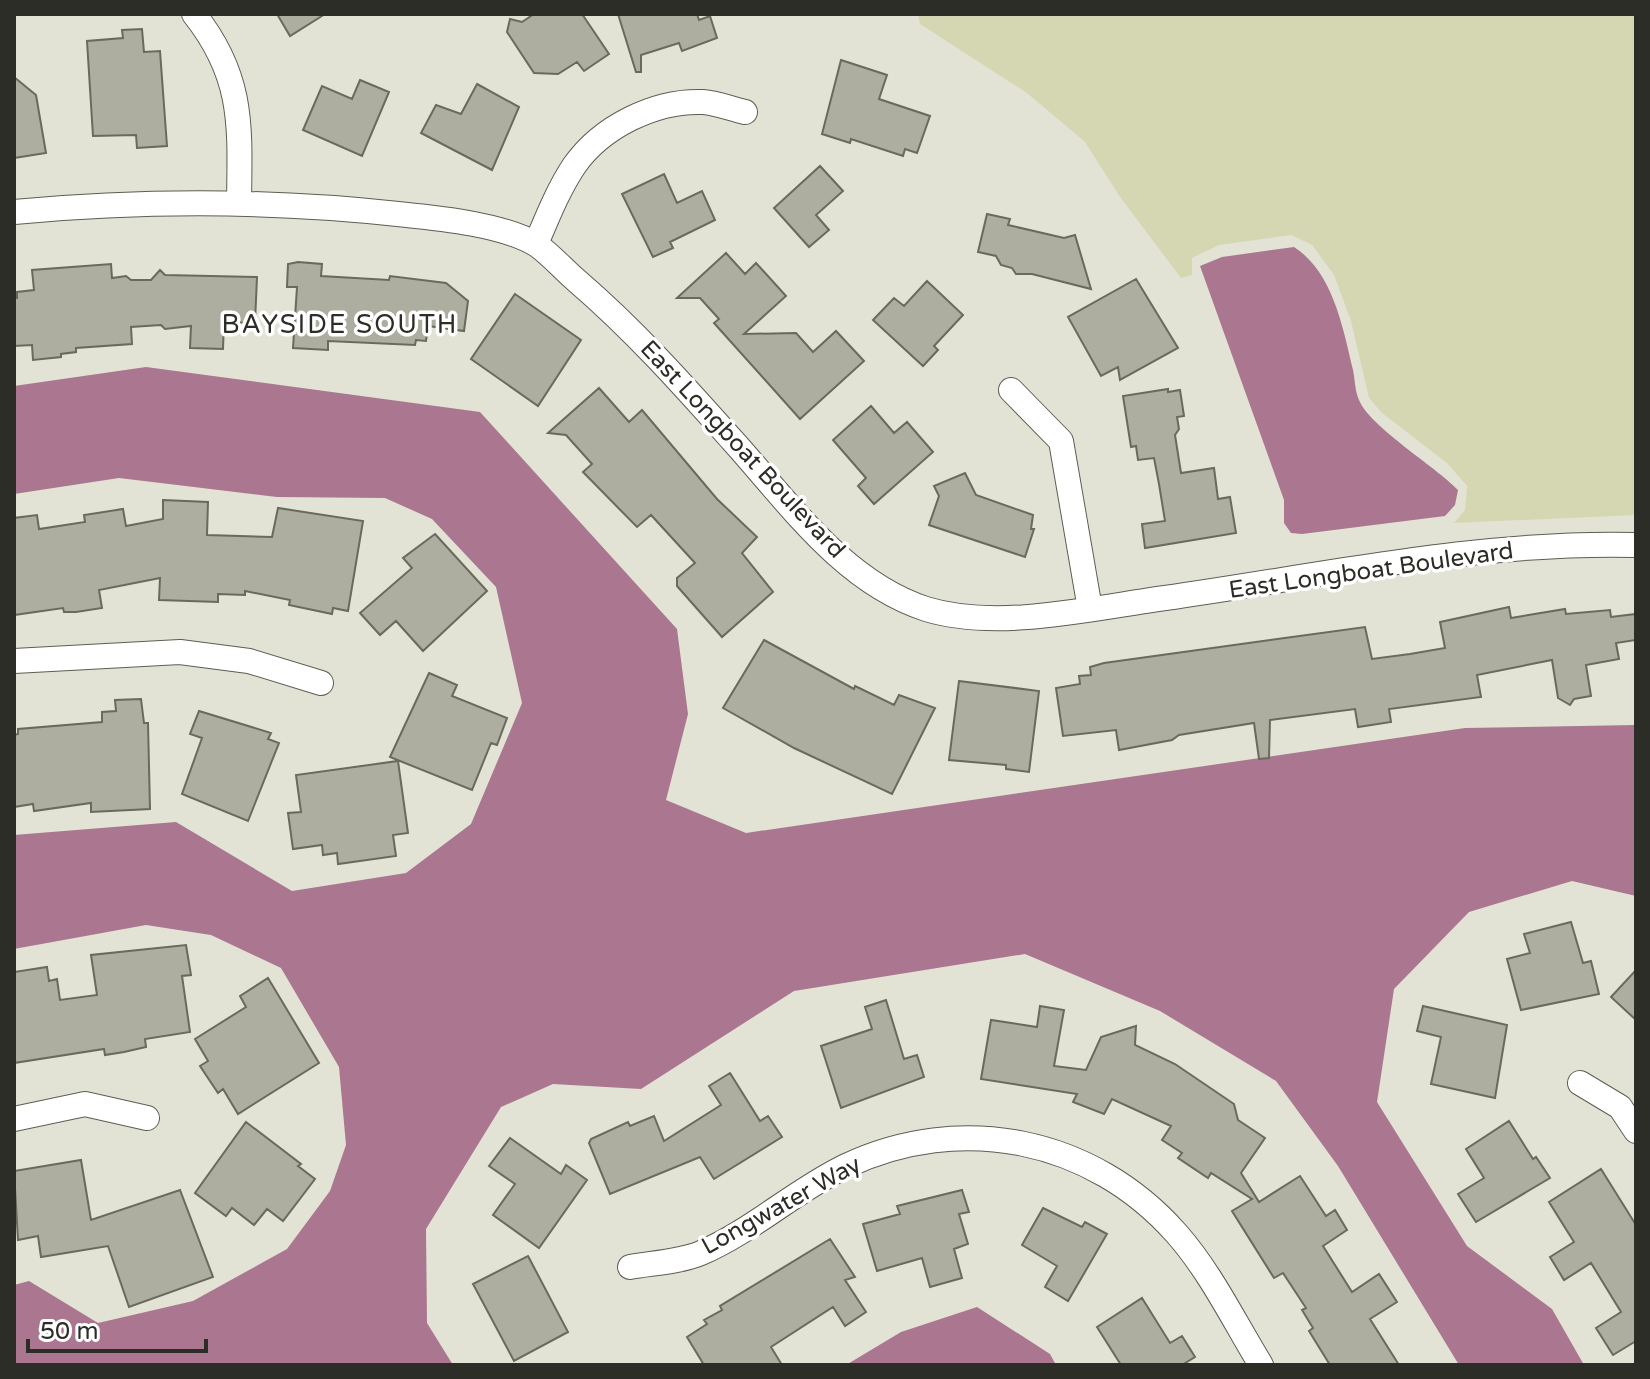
<svg xmlns="http://www.w3.org/2000/svg" width="1650" height="1379" font-family="'Varela Round',sans-serif">
  <style>
    .green { fill: #d5d7b3 }
    .water { fill: #aa7690 }
    .building { fill: #adaea0; stroke: #69695d; stroke-width: 2 }
    .lines { fill: none; stroke-linecap: round; stroke-linejoin: round }
    .street-casing { stroke: #5d5e52; stroke-width: 26 }
    .street { stroke: #fff; stroke-width: 24 }
    .labels { text-anchor: middle; stroke-width: 7; stroke-linejoin: round; paint-order: stroke }
    .street-label { font-size: 24px; fill: #2d2d28; stroke: #fff }
    .neighbourhood-label { font-size: 26px; letter-spacing: 2px; fill: #2d2d28; stroke: #fff }
  </style>
  <rect width="100%" height="100%" fill="#e2e3d5"/>
  <path class="green" d="M918,14H1636V515L1454,523L1465,510L1467,486L1447,463L1382,413L1369,398L1351,321L1334,275L1312,245L1291,235L1219,245L1192,258V275L1181,278L1120,197L1085,142L1027,93L920,24Z"/>
  <path class="water" d="M1294,247C1333,272 1343,328 1353,370C1355,380 1355,391 1359,400C1370,427 1435,466 1458,490L1455,505L1445,516L1302,534L1291,533L1284,523V500L1200,266L1222,257Z
    M146,367L480,412L677,629L688,714L666,800L746,833L1465,728L1636,725V896L1572,881L1469,912L1394,989L1377,1102L1467,1246L1552,1309L1584,1365H1459L1338,1166L1276,1081L1160,1011L1025,954L794,991L641,1089L553,1084L501,1107L426,1229L427,1323L453,1365H14V1285L29,1281L98,1323L193,1301L287,1249L330,1191L346,1145L339,1067L281,968L211,935L146,925L14,949V835L176,822L292,891L406,873L471,824L522,703L496,587L432,519L385,498L277,497L119,478L14,494V386Z
    M977,1307L1050,1354L1056,1365H846L901,1332Z"/>
  <path class="building" d="M277,14H325L290,36Z
    M534,14H582L609,54L584,71L577,62L558,74L534,73L507,32L510,19L522,22Z
    M618,14H697L699,20L710,16L717,38L682,51L679,43L641,55V72H636Z
    M142,29L144,52L160,51L167,146L137,148L136,135L93,136L87,41L123,38L122,30Z
    M841,60L887,75L879,99L930,116L917,153L905,149L903,156L851,139L850,143L822,134Z
    M14,77L36,95L46,153L14,158Z
    M360,80L389,92L362,156L303,130L322,86L352,99Z
    M477,84L519,107L492,170L421,133L436,105L461,114Z
    M820,166L843,191L816,215L829,230L809,247L774,208Z
    M664,174L677,203L702,191L715,220L670,242L673,248L653,257L622,194Z
    M987,214L1010,219L1008,225L1064,238L1075,235L1091,289L1032,274H1016L1012,268L1001,265L996,256L978,252Z
    M726,253L745,274L756,263L786,296L744,334L796,333L813,352L836,331L864,361L800,419L714,323L719,319L700,298H677Z
    M298,262L322,264L321,276L389,280L390,276L446,283L468,301L464,331L428,326L426,341L416,340L415,345L328,341V350L293,348L297,287H287L288,264Z
    M111,264L112,278L126,276L131,280H151L160,270L165,275L257,277L255,323L224,322L223,349L190,348L191,326L165,329L161,325L131,327L132,344L76,348V352L61,354V357L33,360L32,345L14,346V298H17V292L34,290L32,270Z
    M1136,279L1178,348L1120,380L1118,367L1101,376L1068,317Z
    M927,281L963,315L934,346L938,350L923,366L873,320L894,298L904,306Z
    M515,294L581,340L538,406L471,359Z
    M599,388L629,422L642,410L717,499L757,537L742,553L773,592L722,637L677,586V578L695,563L651,515L637,527L583,472L592,464L566,435L548,433Z
    M1168,389V392L1180,390L1184,416L1177,417L1179,429L1175,435L1181,473L1214,468L1218,499L1230,497L1236,533L1145,548L1142,524L1165,521L1159,484L1154,458L1138,460L1136,446L1131,447L1123,396Z
    M871,406L894,433L907,422L933,452L874,504L858,486L866,478L833,440Z
    M965,473L976,495L1033,515L1031,529H1034L1025,557L929,525L939,496L934,486Z
    M163,500L208,502L207,535L272,537L278,508L363,521L348,611L333,608L332,614L289,605L290,600L245,591V595L218,594V602L159,600L160,578L99,590L102,608L76,612H64L63,608L14,615V518L37,515L39,529L85,522L84,515L123,509L126,526L163,519Z
    M435,534L487,591L423,651L396,621L380,635L360,613L412,568L403,558Z
    M1509,607L1511,618L1565,609L1566,614L1610,610L1611,617L1636,614V640L1616,643L1619,659L1586,665L1591,696L1574,699L1570,705L1558,698L1552,660L1477,675L1481,697L1389,709L1391,722L1358,727L1355,709L1270,720L1269,758L1259,759L1254,723L1179,735L1172,740L1119,750L1116,730L1063,736L1056,688L1080,684L1079,676L1091,675L1090,667L1104,663L1365,627L1372,659L1410,654L1445,648L1440,622Z
    M764,640L854,689L855,686L894,705L899,695L935,708L892,794L794,748L723,708Z
    M429,673L457,685L452,696L507,718L497,745L491,743L472,790L390,757Z
    M959,681L1039,691L1029,772L1006,769V765L949,760Z
    M141,699L144,723H148L150,809L91,812V803L34,811L33,804L14,807V735L18,734V729L102,722V712L116,711L115,700Z
    M199,711L271,733L268,739L279,743L248,821L182,794L202,738L190,734Z
    M398,761L408,833L393,835L396,856L338,864L337,853L323,855L322,845L293,849L288,813L301,812L296,775Z
    M1571,922L1583,963L1591,961L1599,994L1521,1010L1507,959L1530,953L1524,934Z
    M186,945L191,975L182,976L190,1032L145,1039L146,1047L124,1052L105,1055L104,1049L14,1063V972L47,967L49,981L57,979L60,1000L97,995L91,955Z
    M1636,970V1020L1611,997Z
    M268,978L319,1063L238,1114L223,1089L218,1093L200,1066L208,1061L195,1039L246,1007L240,996Z
    M886,1000L904,1059L917,1055L924,1077L841,1108L821,1046L872,1029L865,1007Z
    M1040,1006L1064,1010L1054,1066L1086,1070L1101,1037L1136,1026L1135,1045L1175,1064L1234,1104L1238,1120L1265,1138L1241,1173L1259,1202L1300,1176L1326,1216L1335,1210L1347,1230L1323,1246L1352,1292L1379,1274L1397,1302L1370,1319L1399,1365H1330L1309,1331L1313,1328L1302,1310L1306,1308L1283,1273L1274,1278L1232,1211L1252,1199L1211,1173L1208,1178L1178,1158L1182,1153L1162,1140L1171,1126L1112,1099L1104,1114L1073,1102L1077,1094L981,1079L991,1020L1037,1027Z
    M1423,1006L1507,1025L1495,1098L1431,1084L1441,1037L1417,1031Z
    M730,1073L760,1121L768,1116L782,1137L714,1179L700,1157L610,1194L589,1143L591,1139L628,1122L630,1126L654,1116L664,1141L721,1105L709,1086Z
    M1509,1121L1533,1159L1536,1157L1550,1178L1476,1222L1458,1194L1484,1178L1466,1149Z
    M246,1122L301,1164L298,1166L315,1179L283,1221L267,1209L254,1225L232,1208L226,1216L195,1193Z
    M510,1138L561,1174L566,1165L587,1180L539,1248L493,1215L515,1184L489,1166Z
    M81,1160L91,1220L180,1190L213,1277L129,1307L108,1246L41,1257L38,1236L18,1240L14,1171Z
    M1601,1169L1636,1225V1341L1613,1355L1596,1328L1621,1312L1591,1263L1564,1280L1550,1257L1574,1242L1549,1202Z
    M962,1190L969,1212L959,1214L968,1244L954,1249L962,1278L930,1287L922,1258L877,1271L863,1224L900,1214L897,1206Z
    M1043,1208L1082,1227L1085,1222L1107,1234L1068,1301L1045,1287L1057,1266L1022,1245Z
    M830,1239L855,1277L845,1280L866,1312L845,1326L833,1307L771,1347L782,1365H704L687,1337L707,1324L704,1320L722,1310L720,1306Z
    M528,1256L568,1332L514,1361L473,1284Z
    M1142,1298L1170,1343L1182,1336L1195,1357L1182,1365H1121L1097,1327Z"/>
  <g class="lines">
    <defs>
      <path id="street" d="M194,14C244,77 240,126 239,202
        M14,212C143,200 269,200 398,214C437,218 503,224 537,245C551,255 564,270 577,281C634,330 683,385 733,441C789,503 843,582 926,609C997,631 1093,608 1165,598C1320,576 1479,541 1636,545
        M536,244C547,218 558,190 574,166C601,127 655,100 703,102C717,103 732,109 745,112
        M1011,390L1061,441L1090,609
        M14,661L180,652L249,661L321,683
        M1580,1083L1620,1107L1636,1131
        M14,1119L85,1104L147,1118
        M630,1267C652,1263 680,1262 701,1253C752,1231 796,1190 846,1166C960,1112 1092,1138 1176,1233C1210,1271 1234,1321 1261,1365"/>
    </defs>
    <use href="#street" class="street-casing"/>
    <use href="#street" class="street"/>
  </g>
  <g class="labels">
    <g class="street-label">
      <text transform="translate(743 449) rotate(47)" y="8">East Longboat Boulevard</text>
      <text transform="translate(1371 570) rotate(-8)" y="8">East Longboat Boulevard</text>
      <text transform="translate(781 1205) rotate(-29)" y="8">Longwater Way</text>
    </g>
    <g class="neighbourhood-label">
      <text x="340" y="333">BAYSIDE SOUTH</text>
    </g>
  </g>
  <rect width="1650" height="1379" fill="none" stroke="#2d2d28" stroke-width="32"/>
  <path d="M28 1339v12h178v-12" fill="none" stroke="#2d2d28" stroke-width="4"/>
  <text x="40" y="1339" font-size="24" fill="#2d2d28" stroke="#ffffff" stroke-width="6" paint-order="stroke">50 m</text>
</svg>
